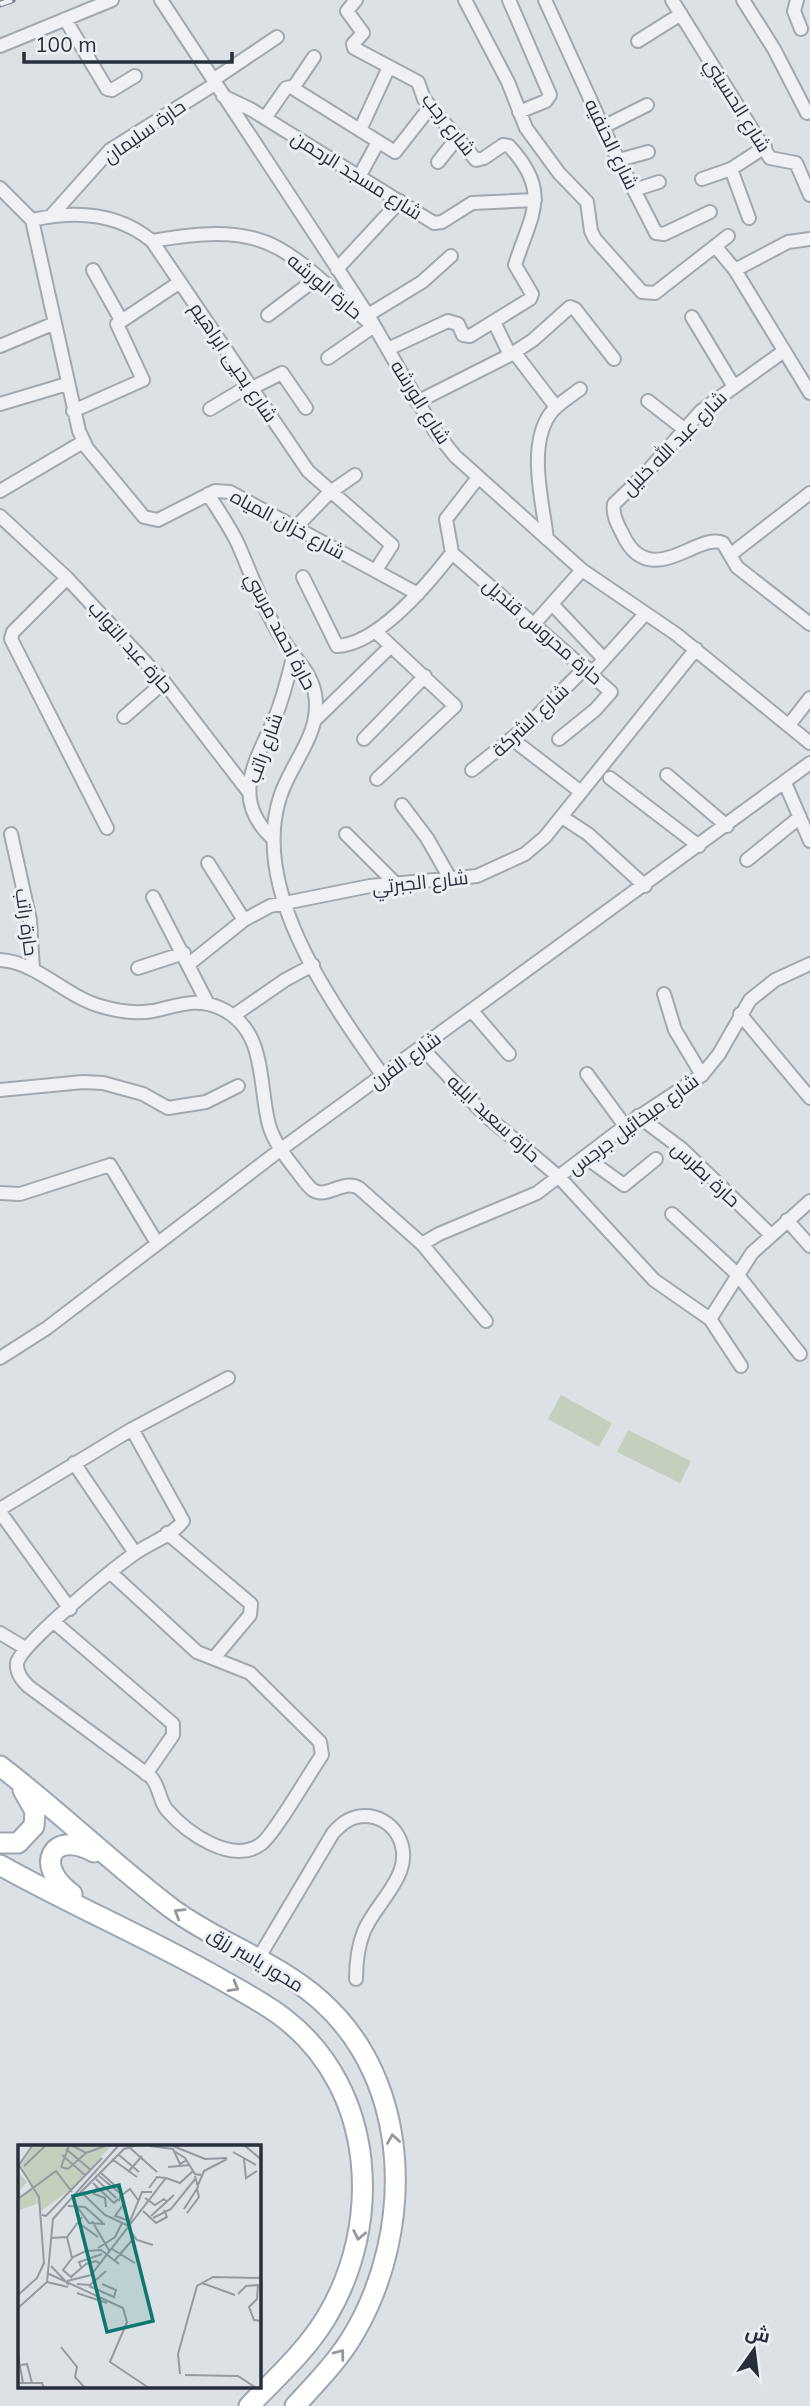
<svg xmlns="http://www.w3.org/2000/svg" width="810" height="2406" font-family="Mulish,Cairo,sans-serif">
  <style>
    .green { fill: #c3d0be }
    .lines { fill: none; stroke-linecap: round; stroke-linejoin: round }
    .street-casing { stroke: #a2a8b0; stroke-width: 16 }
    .primary-casing { stroke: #9ca6b1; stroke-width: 23 }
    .street { stroke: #eff1f4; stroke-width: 12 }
    .primary { stroke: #fff; stroke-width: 19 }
    .rail-casing { stroke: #77818f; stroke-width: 7 }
    .rail { stroke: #eceff4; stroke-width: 4.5; stroke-dasharray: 13; stroke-linecap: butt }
    .oneway { stroke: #93979e }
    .labels { text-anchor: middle; stroke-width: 6; stroke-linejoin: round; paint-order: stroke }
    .street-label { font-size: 19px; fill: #272f3c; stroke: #eceff4 }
    .inset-road { fill: none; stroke: #949aa2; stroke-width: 2 }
    .view { fill: #0f766e; fill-opacity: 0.15; stroke: #0f766e; stroke-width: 3.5 }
    .inset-edge { fill: none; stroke: #272f3c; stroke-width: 3.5 }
  </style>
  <rect width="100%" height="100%" fill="#dce1e6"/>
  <path class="green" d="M561,1395L612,1423L599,1447L548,1419Z
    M628,1430L691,1461L680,1483L617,1452Z"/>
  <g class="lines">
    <defs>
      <path id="street" d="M161,0L368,315L435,431L455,456L582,570L676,634L810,743
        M356,0L347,11L363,33L353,44L354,48L418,82L424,99L476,160L484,158L503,145L509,146C553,193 530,216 515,265L532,294L530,299L470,336L463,335L458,324L448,321L388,349
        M465,0L508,82L526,128L559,173L587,202L591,231L595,239L642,292L655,293L728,236
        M509,0L550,95L546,101L519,112
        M545,0L612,147L656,233L664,234L710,212
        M672,0L770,158L796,163L810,195
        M743,0L774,49L807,113
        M797,0L794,11L801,29
        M65,19L107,89L112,90L135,76
        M638,41L681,14
        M0,46L112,0
        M213,80L277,37
        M293,88L314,57
        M223,96L252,110L434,223L442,222L472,203L535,200
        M265,118L286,88L291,87L395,152L431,106
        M603,127L647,105
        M360,130L389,67
        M619,160L648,152
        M438,162L457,138
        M731,169L749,218
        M359,177L378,142
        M702,179L731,169L765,147
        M0,188L32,220
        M634,190L659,182
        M51,216L110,150L215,84
        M32,220L79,431L87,448L144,517L158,520L215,491L230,492L418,594
        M32,220C75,210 117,212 152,241L308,471L392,545L376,570
        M152,241C192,234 241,227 278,248C314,268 342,302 374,326L328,358
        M716,247L735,270L810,393
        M337,269L400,201
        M93,270L121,320
        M735,270L788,242L810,239
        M268,315L317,278
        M368,315L422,282L451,256
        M692,317L733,385
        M494,322L510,355
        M0,346L55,323
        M784,351L701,411L646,473L614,504C612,515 618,525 623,535C650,592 699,531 723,543L737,567L810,624
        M514,352L556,407
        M252,388L282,373L306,408
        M648,401L684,429
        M417,402L510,355L533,340L570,307L575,309L614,359
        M0,404L67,384
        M210,409L250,385
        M73,411L143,380L117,324L180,282
        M0,491L83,442
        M208,494C218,510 230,527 238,544C252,576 264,611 283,640C294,658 311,671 315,694C322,734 291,762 280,797C250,891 331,1002 383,1076
        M0,516L67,578L164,682L248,791
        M296,527L329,493L355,475
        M547,539C543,503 527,447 550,414C557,404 570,397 580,389
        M452,553L611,692L595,710L559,739
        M730,555L810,493
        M303,577L337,646C378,644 428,584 452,553L446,519L477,479
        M67,578L13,632L11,639L107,828
        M552,604L604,659
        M534,624L582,570
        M375,631L455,706L377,779
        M592,673L645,614
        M124,717L164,682
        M315,720L391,646
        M789,725L810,698
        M364,739L425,676
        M512,739L581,792
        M472,770L526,727L586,667
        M667,775L727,826
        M610,778L699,846
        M785,783L810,841
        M402,805L427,838L451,880
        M562,817L588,834L645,886
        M11,834L30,920L33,970
        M346,834L395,883
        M272,838C229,797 257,760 276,715C284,695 289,674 294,653
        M747,860L800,817
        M208,863L244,920
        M153,897L208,1004
        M0,960C37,962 65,996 100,1006C117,1011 136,1014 153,1011C177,1006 196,997 220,1008C267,1029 258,1083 269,1125C274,1142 285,1156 296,1170C301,1176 307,1186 313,1190C327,1199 343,1179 359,1188L422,1244L486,1321
        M189,964L244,920L270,906L370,886L477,876L525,854L545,837L696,649
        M138,968L184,953
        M664,994L675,1030L702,1075
        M472,1011L509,1054
        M740,1014L810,1098
        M233,1016L285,980L313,965
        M422,1048L484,1114L559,1177L654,1280L710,1319L741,1366
        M587,1074L625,1126
        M0,1090L83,1082L103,1083L143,1094L168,1108L206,1102L238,1086
        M638,1116L682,1149L770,1234
        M585,1157L624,1185L656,1159
        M0,1193L20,1194L110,1165L157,1243
        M672,1214L737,1274L800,1354
        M787,1220L810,1246
        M422,1244L439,1234L537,1193L625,1126L702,1075L719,1054L750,1000L775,980L810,964
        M710,1319L752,1253L810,1201
        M0,1358L47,1328L280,1150L810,763
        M74,1463L135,1553
        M0,1509L132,1429L228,1378
        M0,1512L70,1609
        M167,1533L251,1604L250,1615L214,1658
        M111,1573L197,1652L250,1673L320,1742L322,1755C310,1772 274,1835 261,1844C232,1865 187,1833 167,1810C159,1801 160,1787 151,1777L28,1686C22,1680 16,1673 17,1663C21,1644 114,1568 134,1554C149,1543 172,1536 183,1521L132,1429
        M54,1622L173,1724V1735L146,1774
        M0,1633L25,1648
        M258,1959L333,1833C342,1823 351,1816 365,1816C378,1816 390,1823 397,1834C419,1871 377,1900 364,1931C358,1946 356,1962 356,1979"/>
      <path id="primary" d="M0,1766C59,1811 112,1863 171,1908C218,1943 276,1961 320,2000C413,2082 414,2230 355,2332C339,2360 316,2383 295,2406
        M0,1843H18L34,1826L35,1811L23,1790
        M0,1865C73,1906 149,1938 222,1980C243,1992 266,2004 285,2019C376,2090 383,2224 326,2318C306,2351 276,2378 249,2406
        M72,1894C32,1865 53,1829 94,1852"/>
    </defs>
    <use href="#street" class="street-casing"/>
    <use href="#primary" class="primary-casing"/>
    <use href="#street" class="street"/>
    <use href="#primary" class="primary"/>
    <defs>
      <path id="rail" d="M0,4L12,0"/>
    </defs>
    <use href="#rail" class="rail-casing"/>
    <use href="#rail" class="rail"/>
  </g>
  <defs><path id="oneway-chevron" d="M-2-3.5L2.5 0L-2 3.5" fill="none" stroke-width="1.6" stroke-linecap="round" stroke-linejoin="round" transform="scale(1.75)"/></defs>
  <g class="oneway">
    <use href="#oneway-chevron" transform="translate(179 1913) rotate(-148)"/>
    <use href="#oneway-chevron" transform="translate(234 1987) rotate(30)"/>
    <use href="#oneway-chevron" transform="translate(393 2139) rotate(-99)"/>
    <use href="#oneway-chevron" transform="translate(359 2235) rotate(101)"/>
    <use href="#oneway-chevron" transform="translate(340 2354) rotate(-53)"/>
  </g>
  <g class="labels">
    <g class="street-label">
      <text transform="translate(738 105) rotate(58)" y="7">شارع الحسيني</text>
      <text transform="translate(449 124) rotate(52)" y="7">شارع رجب</text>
      <text transform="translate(144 131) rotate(-35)" y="7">حارة سليمان</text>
      <text transform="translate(612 144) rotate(64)" y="7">شارع الحنفيه</text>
      <text transform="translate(357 175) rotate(32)" y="7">شارع مسجد الرحمن</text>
      <text transform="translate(325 286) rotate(40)" y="7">حارة الورشه</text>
      <text transform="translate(234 362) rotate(56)" y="7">شارع يحيى ابراهيم</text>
      <text transform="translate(421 402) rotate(58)" y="7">شارع الورشه</text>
      <text transform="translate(674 443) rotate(-45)" y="7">شارع عبد الله خليل</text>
      <text transform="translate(288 524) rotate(28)" y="7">شارع خزان المياه</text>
      <text transform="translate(281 631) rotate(62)" y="7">حارة احمد مرسي</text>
      <text transform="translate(543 631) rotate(41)" y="7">حارة محروس قنديل</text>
      <text transform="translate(131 647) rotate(48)" y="7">حارة عبد التواب</text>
      <text transform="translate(530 720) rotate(-43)" y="7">شارع الشركة</text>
      <text transform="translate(264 748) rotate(-70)" y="7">شارع راتب</text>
      <text transform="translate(420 882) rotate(-6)" y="7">شارع الجبرتي</text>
      <text transform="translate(27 922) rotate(82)" y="7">حارة راتب</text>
      <text transform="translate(405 1060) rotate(-36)" y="7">شارع الفرن</text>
      <text transform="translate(494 1118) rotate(43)" y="7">حارة سعيد ايليه</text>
      <text transform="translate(633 1124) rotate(-36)" y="7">شارع ميخائيل جرجس</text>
      <text transform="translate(706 1174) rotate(43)" y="7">حارة بطرس</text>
      <text transform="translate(256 1959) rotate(31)" y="7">محور ياسر رزق</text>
    </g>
  </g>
  <g transform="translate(18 2145)">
    <rect width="243" height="243" fill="#dce1e6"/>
    <path d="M15,1H93L55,43L23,66L3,20ZM0,26L9,37L1,46L4,50L15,44L19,59L1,65Z" fill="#c3d0be"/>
    <path class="inset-road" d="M55,1L68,8L87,1M132,1L155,4L162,19L169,15M155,1L187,14L209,13M227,1L244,15M112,3L139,27M48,4L73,25M156,6L167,13L177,29L183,30M215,7L238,20M44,10L68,31M101,10L121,27M94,14L119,32M226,14L228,33L239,26M6,21L27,1M43,22L50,24L68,8M43,22L51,1M150,22L172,20M110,27L124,11M83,28L103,46M81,31L103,49L101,56M78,34L98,53M75,38L96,58L100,54M180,40L186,26L209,14M79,42L76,49L87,53L88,62M131,43L139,32L148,33M64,48L87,70L113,82M104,50L112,44L120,55M59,51L106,4L116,1M127,53L137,60L146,54L149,57M0,54L38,26L54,47M105,60L97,71L112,76M50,61L67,62L85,78M60,63L71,78L87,79M166,64L180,42L177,31M125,66L138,78L149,72L146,65M169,68L181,52L179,44M24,70L28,71L84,13M133,71L156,50M135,73L153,64L178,33M74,76L92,107M62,79L80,92M110,81L124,47H134M111,84L119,95L135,100M49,92L54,113M33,93L49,92L64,72M80,103L97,92L104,78M94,104L117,118M97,115L116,93M33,121L51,140M63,122L61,117L84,109M29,128L105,163L109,177L92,217L131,243M53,132L68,119L78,116L82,119M54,133L45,125L55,112L68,106L83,105L101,119M49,136L73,130L148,33L162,38L175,26M29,137L50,142M184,138L217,150M59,139L72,140L88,126M71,141L96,152L98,145L84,139M59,148L89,158M220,149L228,141L240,140L239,154L231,162L236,175L244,176M0,150L19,133L26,118L21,52L1,20L14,1M0,163L29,137L35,74L100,1M43,202L59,222L57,232L67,243M0,210L5,238M3,220L9,219L14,238M162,229L160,209L179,141L195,132L244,133M167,230L220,231L238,243M0,238H24L26,243"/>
    <path class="view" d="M101,40L135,176L89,187L55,51Z"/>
    <rect width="243" height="243" class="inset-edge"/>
  </g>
  <g transform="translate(754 2350) rotate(14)" stroke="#eceff4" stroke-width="5" paint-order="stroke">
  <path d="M0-5L12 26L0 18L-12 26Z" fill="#272f3c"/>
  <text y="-10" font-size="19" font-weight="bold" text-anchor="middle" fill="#272f3c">ش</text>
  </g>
  <path d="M24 52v10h208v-10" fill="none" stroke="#272f3c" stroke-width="3.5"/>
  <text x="35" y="52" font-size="21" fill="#272f3c" stroke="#eceff4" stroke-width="5" paint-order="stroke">100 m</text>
</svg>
